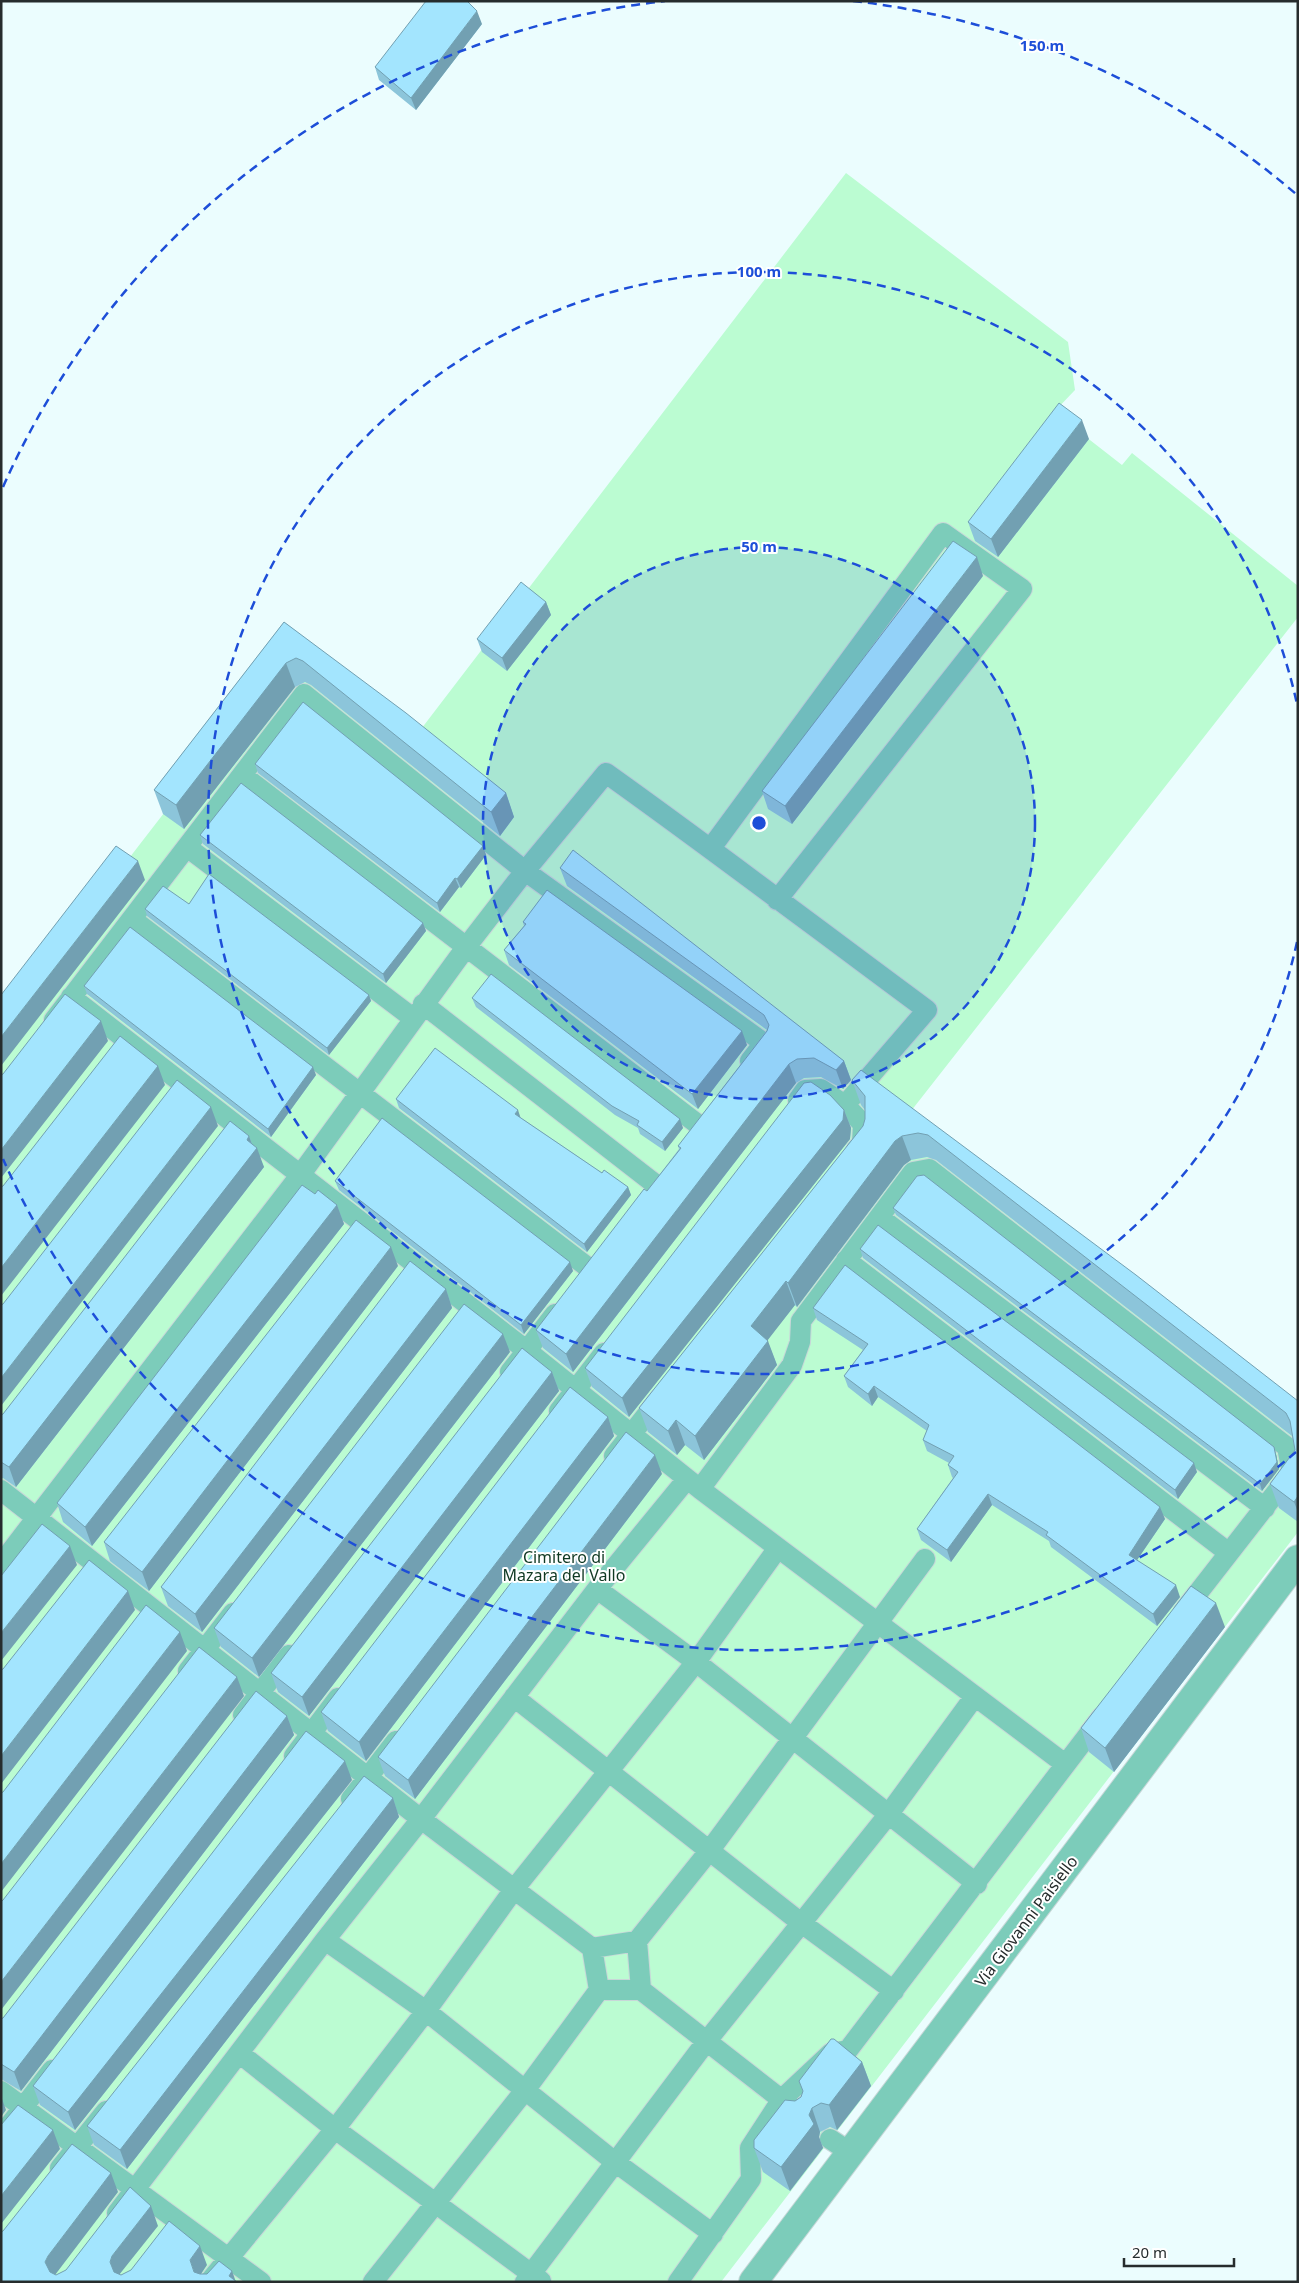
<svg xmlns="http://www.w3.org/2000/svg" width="1299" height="2283" font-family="'Noto Sans',sans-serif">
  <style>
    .green { fill: #bbfcd2 }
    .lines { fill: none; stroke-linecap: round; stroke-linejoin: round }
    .service-casing { stroke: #c8d7d8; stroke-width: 22 }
    .minor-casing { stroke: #c8d7d8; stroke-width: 30 }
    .service { stroke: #7cccba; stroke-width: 20 }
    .minor { stroke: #7cccba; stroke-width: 28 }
    .wall { fill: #8cc5da }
    .shaded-wall { fill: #72a0b2 }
    .building { fill: #a3e5fe; stroke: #72a0b2 }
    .ring { fill: none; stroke: #1d4ed8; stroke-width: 2.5; stroke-dasharray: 9 6 }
    .labels { text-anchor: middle; stroke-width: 4; stroke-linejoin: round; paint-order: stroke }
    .park-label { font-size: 16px; fill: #0f3922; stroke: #fff }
    .street-label { font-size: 16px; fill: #262c2d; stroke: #fff }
    .centre { fill: #1d4ed8; stroke: #fff; stroke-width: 2.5 }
    .ring-label { font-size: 15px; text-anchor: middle; font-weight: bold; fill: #1d4ed8; stroke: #fff; stroke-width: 4; stroke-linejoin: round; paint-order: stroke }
  </style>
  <rect width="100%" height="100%" fill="#ebfdfe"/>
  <path class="green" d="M846,173L1068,342L1075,390L1054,412L1122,465L1132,453L1298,586V617L904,1120L1298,1418V1532L721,2282H1V1024L293,646L415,737Z"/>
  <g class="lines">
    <defs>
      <path id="service" d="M242,775L700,1126
        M187,847L413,1018
        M711,848L943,533L1022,589L777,900
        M132,919L590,1269
        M71,997L526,1350L700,1489L1065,1764
        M423,1004L655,1184
        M54,1020L304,694L525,871L764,1043L750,1061
        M798,1100L805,1090L821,1089L845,1105L863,1124L862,1143L856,1150
        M879,1217L1265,1508
        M846,1260L1229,1553
        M510,1372L555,1314
        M559,1411L604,1353
        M614,1456L660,1398
        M700,1489L792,1365L800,1342L801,1321L913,1172L929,1169L1287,1447L1292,1472L1183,1612
        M1,1490L421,1819L592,1948
        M1,1564L301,1174L467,946L525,871L606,773C714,850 820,931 927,1010L845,1105
        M597,1589L696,1662L977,1884
        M188,1671L233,1613
        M514,1697L800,1922L894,1991
        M243,1715L289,1655
        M294,1756L338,1698
        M351,1799L396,1741
        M325,1940L426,2011L615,2162L713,2234
        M637,1941L710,1850L925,1559
        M641,1990L637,1941L592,1948L599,1990H641L791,2107
        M239,2053L335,2129L541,2281
        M1,2091L261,2282
        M1,2136L52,2070
        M830,2139L851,2153
        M60,2168L106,2111
        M117,2213L325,1940L421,1819L597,1589L687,1479
        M209,2282L335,2129L426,2011L515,1888L696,1662L778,1548
        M373,2282L526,2089L599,1990
        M525,2282L706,2042L888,1815L975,1696
        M678,2282L751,2179L750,2148L782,2099L831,2053L848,2050L1101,1718"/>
      <path id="minor" d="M753,2282L1298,1559"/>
    </defs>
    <use href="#service" class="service-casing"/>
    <use href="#minor" class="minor-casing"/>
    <use href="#service" class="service"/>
    <use href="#minor" class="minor"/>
  </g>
  <path class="wall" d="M482,24L416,110L379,80L375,67Z
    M1089,439L998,557L975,541L968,522Z
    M983,576L792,824L768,809L762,791Z
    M546,602L551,615L507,671L482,652L477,639Z
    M284,622L506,793L514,817L500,836L311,685L305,682L295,687L184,829L163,814L154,790Z
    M255,764L483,846L486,855L461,888L459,887L440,912L258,773Z
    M200,835L423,923L426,931L386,983L203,844Z
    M560,868L844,1061L851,1080L843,1089L821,1077L804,1078L796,1083L573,1372L543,1348L536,1330L647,1191L679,1149L678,1146L767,1030L567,886Z
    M189,904L369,995L371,1001L329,1055L147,916L145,909Z
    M523,922L747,1045L698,1109L509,965L504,950L524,926Z
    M84,986L316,1075L271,1137L87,994Z
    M472,998L683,1128L665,1151L640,1134L638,1128L615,1115L476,1007Z
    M852,1080L1298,1401V1522L1279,1508L1270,1484L1295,1450L1292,1436L936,1160L927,1157L911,1160L904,1165L797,1307L795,1305L767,1340L777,1365L704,1460L685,1445L677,1455L648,1432L639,1408L863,1126L865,1119V1110L861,1105Z
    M396,1099L521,1118L602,1173L628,1187L631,1195L587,1252L399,1108Z
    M844,1110L851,1128L850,1139L629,1417L592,1387L585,1368Z
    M249,1136L252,1144L264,1167L16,1487L3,1478L1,1479V1415L3,1414Z
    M335,1181L573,1271L524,1334L339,1190Z
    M315,1194L337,1205L344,1224L92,1546L63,1522L57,1503Z
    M893,1208L1276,1454L1279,1469L1262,1491L896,1215Z
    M860,1249L1197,1472L1178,1499L863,1258Z
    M398,1266L149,1591L110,1561L104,1542Z
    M446,1289L452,1308L202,1632L168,1606L161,1587Z
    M813,1308L1165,1519L1137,1560L1180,1597L1157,1626L1051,1547L1049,1541L992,1505L951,1562L921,1540L917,1529L953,1478L952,1477L948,1465L949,1463L927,1451L923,1440L927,1431L878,1397L872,1406L848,1387L844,1376L863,1350L817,1320Z
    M510,1352L259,1677L221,1647L214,1628Z
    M552,1372L559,1391L309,1716L278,1692L271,1673Z
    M608,1417L614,1436L366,1761L328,1731L321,1712Z
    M662,1474L415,1799L385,1776L378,1757Z
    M1225,1627L1114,1772L1089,1752L1081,1728Z
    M287,1716L294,1735L21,2091L1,2079V2019L3,2018Z
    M352,1780L75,2130L40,2105L33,2086Z
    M393,1798L399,1817L127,2169L94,2145L87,2126Z
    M862,2062L871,2086L837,2130L830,2127L820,2132L819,2137L823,2148L790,2191L763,2172L754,2148L795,2101L801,2097L803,2092L799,2081Z"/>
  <path class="shaded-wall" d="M477,11L482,24L416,110L411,98Z
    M1082,420L1089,439L998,557L991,539Z
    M977,557L983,576L792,824L785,806Z
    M546,602L551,615L507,671L502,658Z
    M286,663L295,687L184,829L176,805Z
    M506,793L514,817L500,836L491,812Z
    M483,846L486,855L461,888L457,879Z
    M138,861L145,880L1,1066V1037Z
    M455,878L459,887L440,912L437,903Z
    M423,923L426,931L386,983L383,974Z
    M369,995L371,1001L329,1055L327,1048Z
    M101,1021L108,1041L1,1178V1150Z
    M742,1031L747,1045L698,1109L692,1094Z
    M844,1061L851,1080L843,1089L836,1070Z
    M789,1064L796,1083L573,1372L566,1354Z
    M158,1066L165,1085L1,1296V1268Z
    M313,1067L316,1075L271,1137L268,1129Z
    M211,1107L218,1126L1,1406V1378Z
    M518,1110L521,1119L515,1114Z
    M844,1110L851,1128L850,1139L629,1417L622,1398Z
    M680,1119L683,1128L665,1151L662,1142Z
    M249,1136L254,1150L257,1148L264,1167L16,1487L9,1467Z
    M902,1136L911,1160L904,1165L797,1307L788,1283L895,1141Z
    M628,1187L631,1195L587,1252L584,1244Z
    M337,1205L344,1224L92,1546L85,1527Z
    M391,1247L398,1266L149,1591L142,1572Z
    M570,1262L573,1271L524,1334L521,1325Z
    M786,1281L795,1305L760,1350L751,1326Z
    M446,1289L452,1308L202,1632L195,1614Z
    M503,1334L510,1352L259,1677L252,1658Z
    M768,1341L777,1365L704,1460L695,1436Z
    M552,1372L559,1391L309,1716L302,1697Z
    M874,1386L878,1397L872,1406L868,1394Z
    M608,1417L614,1436L366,1761L359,1742Z
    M676,1420L685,1445L677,1455L668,1431Z
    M1274,1447L1276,1454L1279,1469L1262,1491L1260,1484Z
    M655,1455L662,1474L415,1799L408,1780Z
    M1194,1463L1197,1472L1178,1499L1175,1490Z
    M988,1494L992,1505L951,1562L947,1550Z
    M1298,1496V1512L1294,1502Z
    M1160,1507L1165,1519L1133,1566L1129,1555Z
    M70,1546L77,1565L1,1661V1633Z
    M1176,1585L1180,1597L1157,1626L1153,1614Z
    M128,1591L135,1610L1,1784V1756Z
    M1216,1603L1225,1627L1114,1772L1105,1748Z
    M180,1632L187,1651L1,1892V1864Z
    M237,1677L244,1696L1,2010V1982Z
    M287,1716L294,1735L21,2091L14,2072Z
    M345,1761L352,1780L75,2130L68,2112Z
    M393,1798L399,1817L127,2169L120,2150Z
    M862,2062L871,2086L837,2130L829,2105Z
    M1,2096L6,2110L1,2117Z
    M812,2108L820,2132L819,2137L823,2148L790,2191L781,2167L809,2115Z
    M53,2130L60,2149L1,2224V2196Z
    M111,2173L118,2192L55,2275L52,2281L45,2262L48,2256Z
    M151,2206L158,2226L119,2275L117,2281L110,2262L112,2256Z
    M200,2246L207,2265L197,2280L190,2260Z
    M232,2271L236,2282L229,2276Z"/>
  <path class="building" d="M426,1H467L477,11L411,98L375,67Z
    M1059,403L1082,420L991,539L968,522Z
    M953,541L977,557L785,806L762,791Z
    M521,582L546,602L502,658L477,639Z
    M284,622L406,713L506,793L491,812L303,661L296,658L286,663L176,805L154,790Z
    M303,702L483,846L457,879L455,878L437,903L255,764Z
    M241,783L423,923L383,974L200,835Z
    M116,846L138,861L1,1037V995Z
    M573,850L844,1061L836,1070L814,1058L797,1059L789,1064L566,1354L536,1330L644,1189L647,1191L681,1148L678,1146L767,1031L769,1025L764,1015L560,868Z
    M209,874L369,995L327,1048L145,909L163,886L189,904Z
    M547,890L742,1031L692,1094L504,950L526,924L523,922Z
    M130,927L313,1067L268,1129L84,986Z
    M491,974L680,1119L662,1142L637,1125L639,1121L612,1106L472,998Z
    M65,994L101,1021L1,1150V1075L3,1074Z
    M120,1036L158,1066L1,1268V1187L3,1186Z
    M435,1048L518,1110L515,1114L602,1173L604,1170L628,1187L584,1244L396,1099Z
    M861,1070L1136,1275L1298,1401V1496L1294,1502L1270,1484L1295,1450L1290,1421L1286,1413L928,1135L918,1133L902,1136L895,1141L788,1283L786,1281L751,1326L768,1341L695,1436L676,1420L668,1431L639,1408L863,1126L865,1119V1096L852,1080Z
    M177,1080L211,1107L1,1378V1305L3,1304Z
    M811,1082L830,1095L844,1110L843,1120L622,1398L585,1368L804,1083Z
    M382,1118L570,1262L521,1325L335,1181Z
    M230,1121L249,1136L247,1140L257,1148L9,1467L1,1462V1415L3,1414Z
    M924,1175L1274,1447L1277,1462L1260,1484L893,1208L917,1176Z
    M302,1185L315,1194L318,1190L337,1205L85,1527L57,1503Z
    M356,1220L391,1247L142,1572L104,1542Z
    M878,1225L1194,1463L1175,1490L860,1249Z
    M410,1261L446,1289L195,1614L161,1587Z
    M845,1265L1160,1507L1129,1555L1176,1585L1153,1614L1046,1535L1048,1532L988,1494L947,1550L917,1529L958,1472L948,1465L954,1456L923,1440L929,1425L874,1386L868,1394L844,1376L868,1344L813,1308Z
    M464,1304L503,1334L252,1658L214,1628Z
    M522,1348L552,1372L302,1697L271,1673Z
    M570,1387L608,1417L359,1742L321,1712Z
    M626,1432L655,1455L408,1780L378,1757Z
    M42,1524L70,1546L1,1633V1576Z
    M89,1560L128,1591L1,1756V1670L3,1669Z
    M1191,1586L1216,1603L1105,1748L1081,1728Z
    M146,1605L180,1632L1,1864V1793L3,1792Z
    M199,1647L237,1677L1,1982V1902L3,1900Z
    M256,1691L287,1716L14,2072L1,2064V2019L3,2018Z
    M306,1731L345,1761L68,2112L33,2086Z
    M364,1776L393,1798L120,2150L87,2126Z
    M831,2039H834L862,2062L829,2105L821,2103L812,2108L809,2115L814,2124L781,2167L754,2148V2140L785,2100L795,2101L801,2097L803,2091L799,2081Z
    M18,2105L53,2130L1,2196V2125Z
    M72,2144L111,2173L48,2256L45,2262L50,2272L56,2275L66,2270L130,2187L151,2206L112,2256L110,2262L114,2272L121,2275L131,2270L169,2221L200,2246L190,2260L194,2272L200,2274H207L219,2261L232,2271L229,2276L237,2282H1V2232L3,2231Z"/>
  <circle cx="759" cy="823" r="276" fill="#1d4ed8" fill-opacity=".12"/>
  <g class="ring">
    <circle cx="759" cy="823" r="276"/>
    <path d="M1297 942A551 551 0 1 1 1297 704"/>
    <path d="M1296 1452A827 827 0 0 1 3 1159M3 487A827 827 0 0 1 665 1M853 1A827 827 0 0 1 1296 194"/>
  </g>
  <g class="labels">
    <g class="park-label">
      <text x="564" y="1563">Cimitero di<tspan x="564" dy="18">Mazara del Vallo</tspan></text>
    </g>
    <g class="street-label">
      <text transform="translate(1026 1921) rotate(-53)" y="6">Via Giovanni Paisiello</text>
    </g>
  </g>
  <circle cx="759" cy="823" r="8" class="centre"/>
  <g class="ring-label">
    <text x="1042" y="51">150 m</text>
    <text x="759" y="277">100 m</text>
    <text x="759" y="552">50 m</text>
  </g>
  <rect width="1299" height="2283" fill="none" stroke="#262c2d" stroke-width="5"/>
  <path d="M1124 2258v8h110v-8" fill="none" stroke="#262c2d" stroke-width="2.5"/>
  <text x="1132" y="2258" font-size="15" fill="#262c2d" stroke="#ffffff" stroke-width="4" paint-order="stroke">20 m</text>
</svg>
